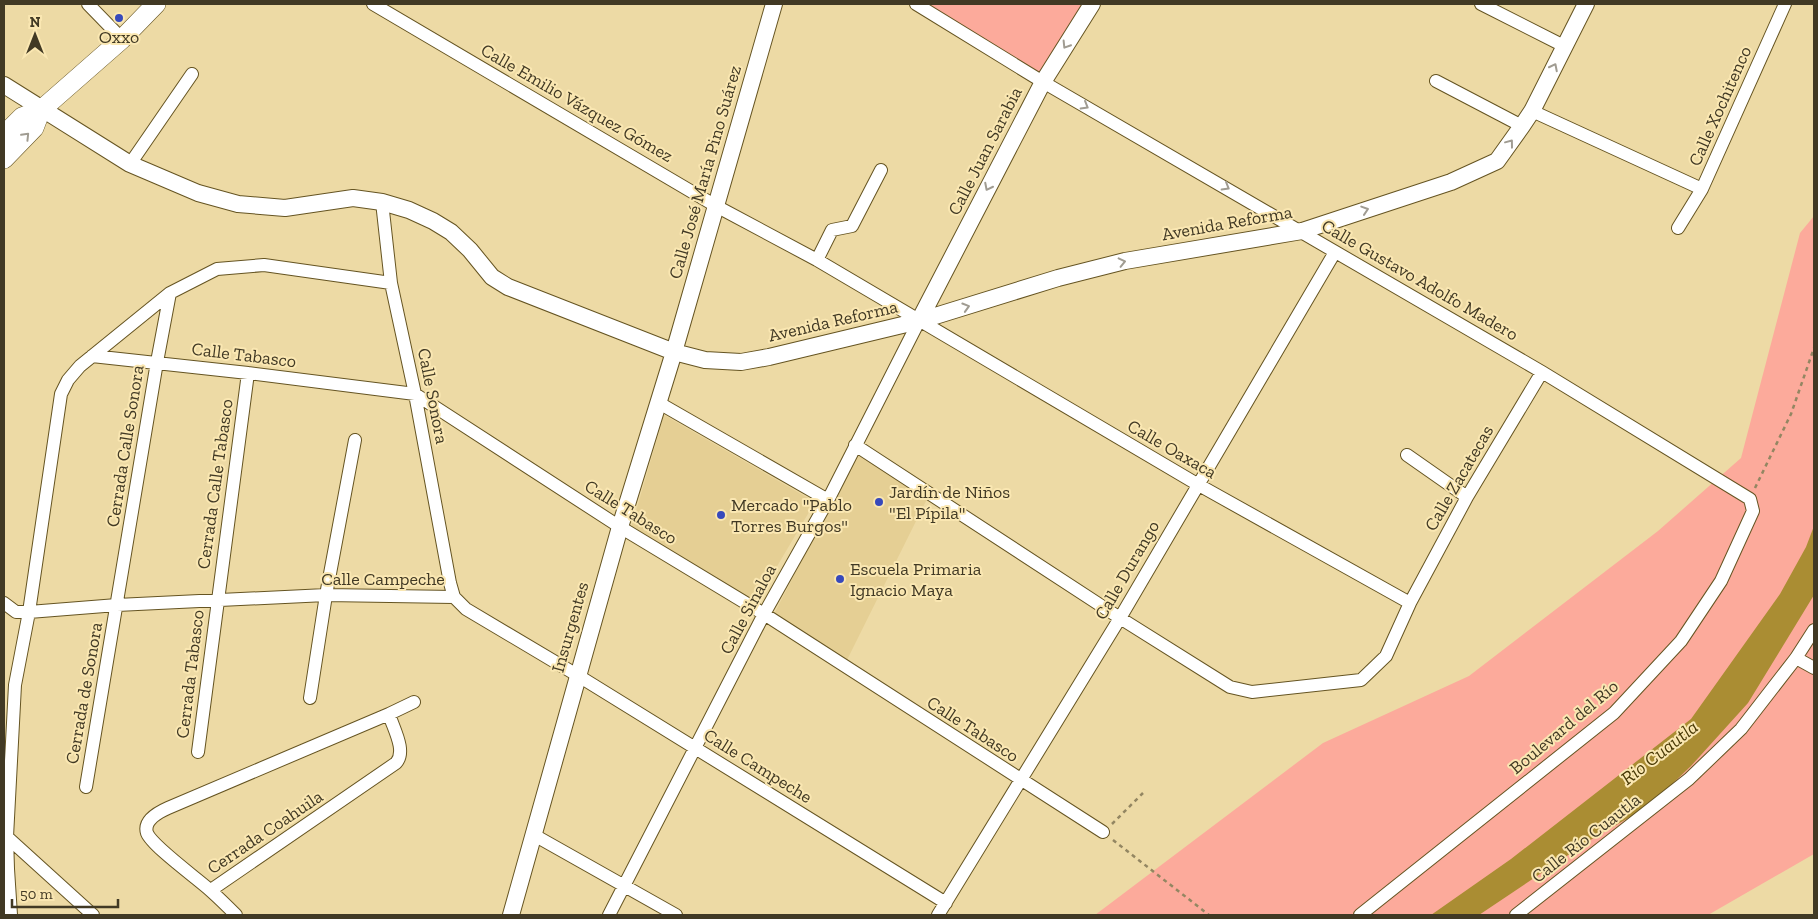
<svg xmlns="http://www.w3.org/2000/svg" width="1818" height="919" font-family="'Zilla Slab',serif">
  <style>
    .built { fill: #e5cf94 }
    .green { fill: #fcaa9b }
    .water { fill: #aa8d33 }
    .lines { fill: none; stroke-linecap: round; stroke-linejoin: round }
    .minor-casing { stroke: #655422; stroke-width: 14 }
    .tertiary-casing { stroke: #655422; stroke-width: 18 }
    .secondary-casing { stroke: #655422; stroke-width: 20 }
    .path { stroke: #938662; stroke-width: 2.5; stroke-dasharray: 4 4; stroke-linecap: butt }
    .minor { stroke: #fff; stroke-width: 12 }
    .tertiary { stroke: #fff; stroke-width: 16 }
    .secondary { stroke: #fff; stroke-width: 19 }
    .oneway { stroke: #a09c92 }
    .poi-dot { fill: #3749bb; stroke: #fae7b2; stroke-width: 2 }
    .labels { text-anchor: middle; stroke-width: 4; stroke-linejoin: round; paint-order: stroke }
    .poi-label { font-size: 18px; fill: #413924; stroke: #fae7b2; text-anchor: start }
    .street-label { font-size: 18px; fill: #413924; stroke: #fae7b2 }
    .water-label { font-size: 19px; font-style: italic; fill: #483905; stroke: #fae7b2 }
  </style>
  <rect width="100%" height="100%" fill="#eddaa5"/>
  <path class="built" d="M664,415L815,502L756,602L631,528Z
    M857,454L927,499L846,662L774,614Z"/>
  <path class="green" d="M916,4H1092L1043,82Z
    M1814,216V854L1708,915H1095L1323,743L1469,676L1658,531L1741,458L1800,233Z"/>
  <path class="water" d="M1814,526V595L1748,703L1691,766L1649,806L1592,839L1479,915H1431L1511,859L1691,719L1780,594L1806,547Z"/>
  <g class="lines">
    <defs>
      <path id="minor" d="M88,4L122,39
        M373,4L716,206L817,260L1197,484L1410,603
        M916,4L1043,82L1542,372L1750,499L1753,511L1721,581L1681,641L1614,713L1360,915
        M1481,4L1564,46
        M1436,81L1522,126
        M1532,111L1702,189
        M130,164L192,74
        M382,202L391,283L415,394L450,583L454,597L466,609L577,675L946,903
        M1678,228L1702,189L1785,4
        M817,260L832,230L852,226L881,170
        M92,356L248,373L415,394L620,527L764,614L1103,832
        M659,403L828,500
        M855,445L1120,618L1230,687L1252,692L1361,680L1386,656L1410,603L1467,497L1542,372
        M1407,455L1467,497
        M4,603L16,612H29L117,605L326,595L454,597
        M1796,658L1814,668
        M310,698L326,595L355,440
        M198,752L248,373
        M86,787L157,362L170,293
        M534,835L676,915
        M7,837L93,915
        M211,890L396,763C407,751 393,728 389,714
        M11,915L8,869L7,837L15,685L29,612L61,394L68,380L80,366L170,293L217,269L264,265L391,283
        M236,915C228,907 220,899 211,891C198,879 152,846 147,833C143,820 159,812 168,808L389,714L414,702
        M609,915L764,614L828,500L919,321
        M938,915L1120,618L1335,252
        M1516,915L1689,779L1741,729L1796,658L1814,630"/>
      <path id="tertiary" d="M4,85L130,164L198,193L238,204L285,208L353,198L382,202L409,210L433,221L451,232L470,250L492,277L508,287L674,352L705,360L741,362L769,357L919,321L1058,278L1125,261L1302,231L1451,182L1497,161L1522,126L1532,111L1586,4
        M919,321L1043,82L1092,4
        M511,915L620,527L674,352L774,4"/>
      <path id="secondary" d="M4,135L22,117L41,110L122,39L156,4
        M4,159L34,128L41,110"/>
    </defs>
    <use href="#minor" class="minor-casing"/>
    <use href="#tertiary" class="tertiary-casing"/>
    <use href="#secondary" class="secondary-casing"/>
    <path class="path" d="M1755,488L1791,414L1814,348
      M1112,824L1143,793
      M1113,840L1209,915"/>
    <use href="#minor" class="minor"/>
    <use href="#tertiary" class="tertiary"/>
    <use href="#secondary" class="secondary"/>
  </g>
  <defs><path id="oneway-chevron" d="M-2-3.5L2.5 0L-2 3.5" fill="none" stroke-width="1.6" stroke-linecap="round" stroke-linejoin="round" transform="scale(1.25)"/></defs>
  <g class="oneway">
    <use href="#oneway-chevron" transform="translate(1066 45) rotate(122)"/>
    <use href="#oneway-chevron" transform="translate(1554 67) rotate(-63)"/>
    <use href="#oneway-chevron" transform="translate(1085 106) rotate(30)"/>
    <use href="#oneway-chevron" transform="translate(26 136) rotate(-46)"/>
    <use href="#oneway-chevron" transform="translate(1510 143) rotate(-53)"/>
    <use href="#oneway-chevron" transform="translate(988 187) rotate(117)"/>
    <use href="#oneway-chevron" transform="translate(1226 187) rotate(30)"/>
    <use href="#oneway-chevron" transform="translate(1365 210) rotate(-18)"/>
    <use href="#oneway-chevron" transform="translate(1122 262) rotate(-13)"/>
    <use href="#oneway-chevron" transform="translate(966 307) rotate(-17)"/>
  </g>
  <g class="poi-dot">
    <circle cx="119" cy="18" r="5"/>
    <circle cx="879" cy="502" r="5"/>
    <circle cx="721" cy="515" r="5"/>
    <circle cx="840" cy="579" r="5"/>
  </g>
  <g class="labels">
    <g class="poi-label">
      <text x="119" y="43" text-anchor="middle">Oxxo</text>
      <text x="889" y="498">Jardín de Niños<tspan x="889" dy="21">"El Pípila"</tspan></text>
      <text x="731" y="511">Mercado "Pablo<tspan x="731" dy="21">Torres Burgos"</tspan></text>
      <text x="850" y="575">Escuela Primaria<tspan x="850" dy="21">Ignacio Maya</tspan></text>
    </g>
    <g class="street-label">
      <text transform="translate(577 103) rotate(30)" y="6">Calle Emilio Vázquez Gómez</text>
      <text transform="translate(1720 106) rotate(-66)" y="6">Calle Xochitenco</text>
      <text transform="translate(985 151) rotate(-63)" y="6">Calle Juan Sarabia</text>
      <text transform="translate(705 172) rotate(-74)" y="6">Calle José María Pino Suárez</text>
      <text transform="translate(1227 223) rotate(-10)" y="6">Avenida Reforma</text>
      <text transform="translate(1420 280) rotate(30)" y="6">Calle Gustavo Adolfo Madero</text>
      <text transform="translate(833 321) rotate(-13)" y="6">Avenida Reforma</text>
      <text transform="translate(244 355) rotate(7)" y="6">Calle Tabasco</text>
      <text transform="translate(433 396) rotate(79)" y="6">Calle Sonora</text>
      <text transform="translate(125 446) rotate(-81)" y="6">Cerrada Calle Sonora</text>
      <text transform="translate(1172 449) rotate(30)" y="6">Calle Oaxaca</text>
      <text transform="translate(1459 478) rotate(-60)" y="6">Calle Zacatecas</text>
      <text transform="translate(215 484) rotate(-82)" y="6">Cerrada Calle Tabasco</text>
      <text transform="translate(631 512) rotate(32)" y="6">Calle Tabasco</text>
      <text transform="translate(1127 570) rotate(-60)" y="6">Calle Durango</text>
      <text x="383" y="585">Calle Campeche</text>
      <text transform="translate(748 609) rotate(-62)" y="6">Calle Sinaloa</text>
      <text transform="translate(570 627) rotate(-74)" y="6">Insurgentes</text>
      <text transform="translate(190 674) rotate(-83)" y="6">Cerrada Tabasco</text>
      <text transform="translate(84 693) rotate(-80)" y="6">Cerrada de Sonora</text>
      <text transform="translate(1564 727) rotate(-40)" y="6">Boulevard del Río</text>
      <text transform="translate(973 729) rotate(33)" y="6">Calle Tabasco</text>
      <text transform="translate(758 766) rotate(32)" y="6">Calle Campeche</text>
      <text transform="translate(265 832) rotate(-34)" y="6">Cerrada Coahuila</text>
      <text transform="translate(1586 838) rotate(-38)" y="6">Calle Río Cuautla</text>
    </g>
    <g class="water-label">
      <text transform="translate(1659 752) rotate(-38)" y="7">Rio Cuautla</text>
    </g>
  </g>
  <rect width="1818" height="919" fill="none" stroke="#413924" stroke-width="10"/>
  <g transform="translate(35 35)" stroke="#fae7b2" stroke-width="4" paint-order="stroke">
  <path d="M0-4L9 19L0 12L-9 19Z" fill="#413924"/>
  <text y="-8" font-size="14" font-weight="bold" text-anchor="middle" fill="#413924">N</text>
  </g>
  <path d="M12 899v8h106v-8" fill="none" stroke="#413924" stroke-width="2.5"/>
  <text x="20" y="899" font-size="15" fill="#413924" stroke="#fae7b2" stroke-width="4" paint-order="stroke">50 m</text>
</svg>
